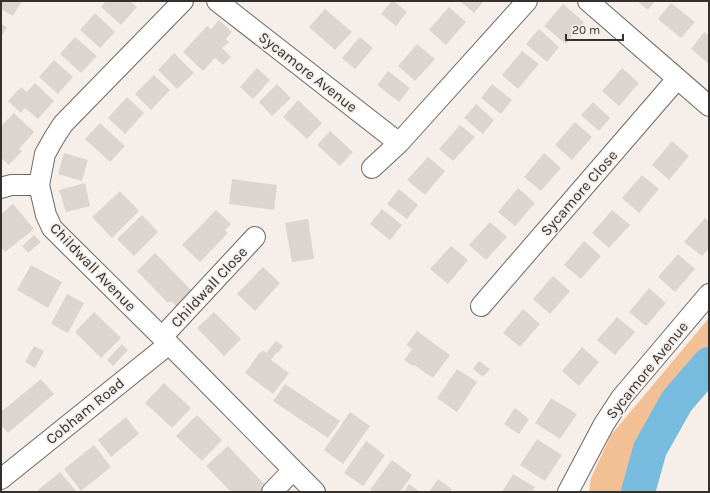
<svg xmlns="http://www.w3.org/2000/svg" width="710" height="493" font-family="Karla,sans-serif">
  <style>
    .green { fill: #f3bf95 }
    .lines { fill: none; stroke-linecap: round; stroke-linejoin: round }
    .river { stroke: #77bcdf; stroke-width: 34 }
    .building { fill: #dcd5cf }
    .street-casing { stroke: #6e6762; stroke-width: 22 }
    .street { stroke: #fff; stroke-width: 20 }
    .labels { text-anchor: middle; stroke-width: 3.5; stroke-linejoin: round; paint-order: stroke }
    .street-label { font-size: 15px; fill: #33302d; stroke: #f6efe9 }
  </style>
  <rect width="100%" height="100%" fill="#f6efe9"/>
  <path class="green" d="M709,318V364L677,401L650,449L638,492H589L591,478L611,435Z"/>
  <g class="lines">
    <path class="river" d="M638,492L650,449L677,401L709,364"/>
  </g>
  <path class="building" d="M1,1H22L13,16L1,9Z
    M106,1H130L137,7L121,25L101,7Z
    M392,1H394L407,12L396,26L381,14Z
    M460,1H484L474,13Z
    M637,1H655L648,10Z
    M671,3L695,22L681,38L658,19Z
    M563,4L584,22L566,44L544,26Z
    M449,7L466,22L446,45L429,30Z
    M325,9L352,32L335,50L309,27Z
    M95,13L115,32L100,48L80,30Z
    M219,20L232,32L226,39L229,42L222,48L231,57L223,65L215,58L203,71L183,52L207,26L211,29Z
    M1,24L7,27L1,38Z
    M539,29L559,47L547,62L526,44Z
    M704,32L709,36V64L691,49Z
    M75,37L97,56L81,73L60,54Z
    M360,37L373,48L355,69L342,58Z
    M417,44L435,59L415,81L398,66Z
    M522,51L539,64L518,89L502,75Z
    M174,53L194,73L177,89L158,70Z
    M54,60L73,77L58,94L39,77Z
    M257,68L270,80L253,99L240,87Z
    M622,68L639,83L619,106L602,91Z
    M388,71L410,88L399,102L377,85Z
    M154,75L170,90L151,110L135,94Z
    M35,83L54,101L38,119L25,108L21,113L8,101L21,87L27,92Z
    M277,84L291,98L272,116L259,102Z
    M492,84L512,100L501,114L481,98Z
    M127,97L144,113L125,134L108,118Z
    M298,100L322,123L307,139L283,117Z
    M593,102L610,118L599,131L581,115Z
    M476,104L494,120L483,134L464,118Z
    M14,113L34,132L19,149L22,151L9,165L1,158V126Z
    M575,122L592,137L572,160L555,145Z
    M100,123L125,146L110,162L85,139Z
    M460,125L475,137L453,161L439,149Z
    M330,131L353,152L340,166L317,145Z
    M672,141L689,156L669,180L652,165Z
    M64,153L88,160L82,181L58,174Z
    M544,153L561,168L541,191L524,177Z
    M428,157L445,171L425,195L407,180Z
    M642,175L659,189L639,213L622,198Z
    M232,179L277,185L274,210L229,204Z
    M85,183L90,206L66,212L59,190Z
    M518,188L535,203L515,226L498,212Z
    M399,189L418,205L407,219L387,204Z
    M120,191L139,211L112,238L92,217Z
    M13,204L34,229L5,252L1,247V214Z
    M382,209L402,225L390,240L370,224Z
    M216,210L231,224L225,230L228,233L200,262L182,245Z
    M612,210L630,225L609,248L592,233Z
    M142,215L158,232L134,256L117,239Z
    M705,218L709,222V248L702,256L684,242Z
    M308,219L314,259L292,262L285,223Z
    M490,222L507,237L486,260L469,245Z
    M34,235L41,242L28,253L22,246Z
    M584,241L601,256L581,279L564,265Z
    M451,246L468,260L448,284L430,269Z
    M155,253L191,290L176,306L171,301L168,303L137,271Z
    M678,254L695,269L675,292L658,277Z
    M31,265L62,282L48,308L17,290Z
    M263,267L280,283L255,311L237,294Z
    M553,276L570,291L550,314L533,299Z
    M649,288L666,303L646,326L629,312Z
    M67,294L84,303L68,333L51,324Z
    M523,309L540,324L520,347L503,333Z
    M94,312L121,338L101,358L75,332Z
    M214,312L241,339L224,356L197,328Z
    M617,317L635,332L615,355L597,340Z
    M417,331L450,355L433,378L414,365L413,366L404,360L412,349L406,345Z
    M276,341L283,346L278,353L277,352L271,360L289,373L273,394L245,373L260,352L261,353L263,350L266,353Z
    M122,344L128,350L113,366L107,360Z
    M34,346L44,351L35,368L25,362Z
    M582,347L599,362L579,386L562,371Z
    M479,361L490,369L483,377L473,369Z
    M457,369L477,382L457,412L437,398Z
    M41,379L54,394L8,433L1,425V412Z
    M164,383L191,408L172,428L145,403Z
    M285,384L340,421L328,438L273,401Z
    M551,398L577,414L560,439L535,423Z
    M515,408L529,419L519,434L504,424Z
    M350,412L370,426L343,464L324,450Z
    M197,415L222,440L202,461L176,436Z
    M126,417L139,434L111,457L98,440Z
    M537,439L562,455L545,481L520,465Z
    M366,441L385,455L363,486L344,473Z
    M94,445L111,467L81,491L64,469Z
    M228,446L268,488L264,492H231L206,466Z
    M392,460L412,475L400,492H386L385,491L384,492H373L370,490Z
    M60,472L77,492H36L44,485Z
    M513,474L535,487L532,492H502Z
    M438,479L452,489L450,492H429Z
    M409,484L420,492H404Z"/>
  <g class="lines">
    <defs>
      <path id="street" d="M183,1L63,124L54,138L45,154L39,185L46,215L52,228L65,241L169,344L315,492
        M217,1L399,143
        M588,1L709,106
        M372,168L399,143L527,1
        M1,188L11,185H39
        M481,306L677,79
        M162,337L255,237
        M1,479L169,344
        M272,492L293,470
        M568,492L604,424L621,398L709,294"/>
    </defs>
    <use href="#street" class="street-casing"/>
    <use href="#street" class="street"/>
  </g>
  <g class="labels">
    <g class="street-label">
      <text transform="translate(308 72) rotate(38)" y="5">Sycamore Avenue</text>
      <text transform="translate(579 193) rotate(-49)" y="5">Sycamore Close</text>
      <text transform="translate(93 267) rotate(46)" y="5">Childwall Avenue</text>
      <text transform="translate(209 287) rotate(-47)" y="5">Childwall Close</text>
      <text transform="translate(647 370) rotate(-51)" y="5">Sycamore Avenue</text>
      <text transform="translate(85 411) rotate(-39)" y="5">Cobham Road</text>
    </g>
  </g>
  <rect width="710" height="493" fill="none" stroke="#33302d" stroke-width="4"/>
  <path d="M566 34v6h57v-6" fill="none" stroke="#33302d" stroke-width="2"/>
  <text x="572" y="34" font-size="12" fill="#33302d" stroke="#f6efe9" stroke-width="3" paint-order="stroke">20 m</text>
</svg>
